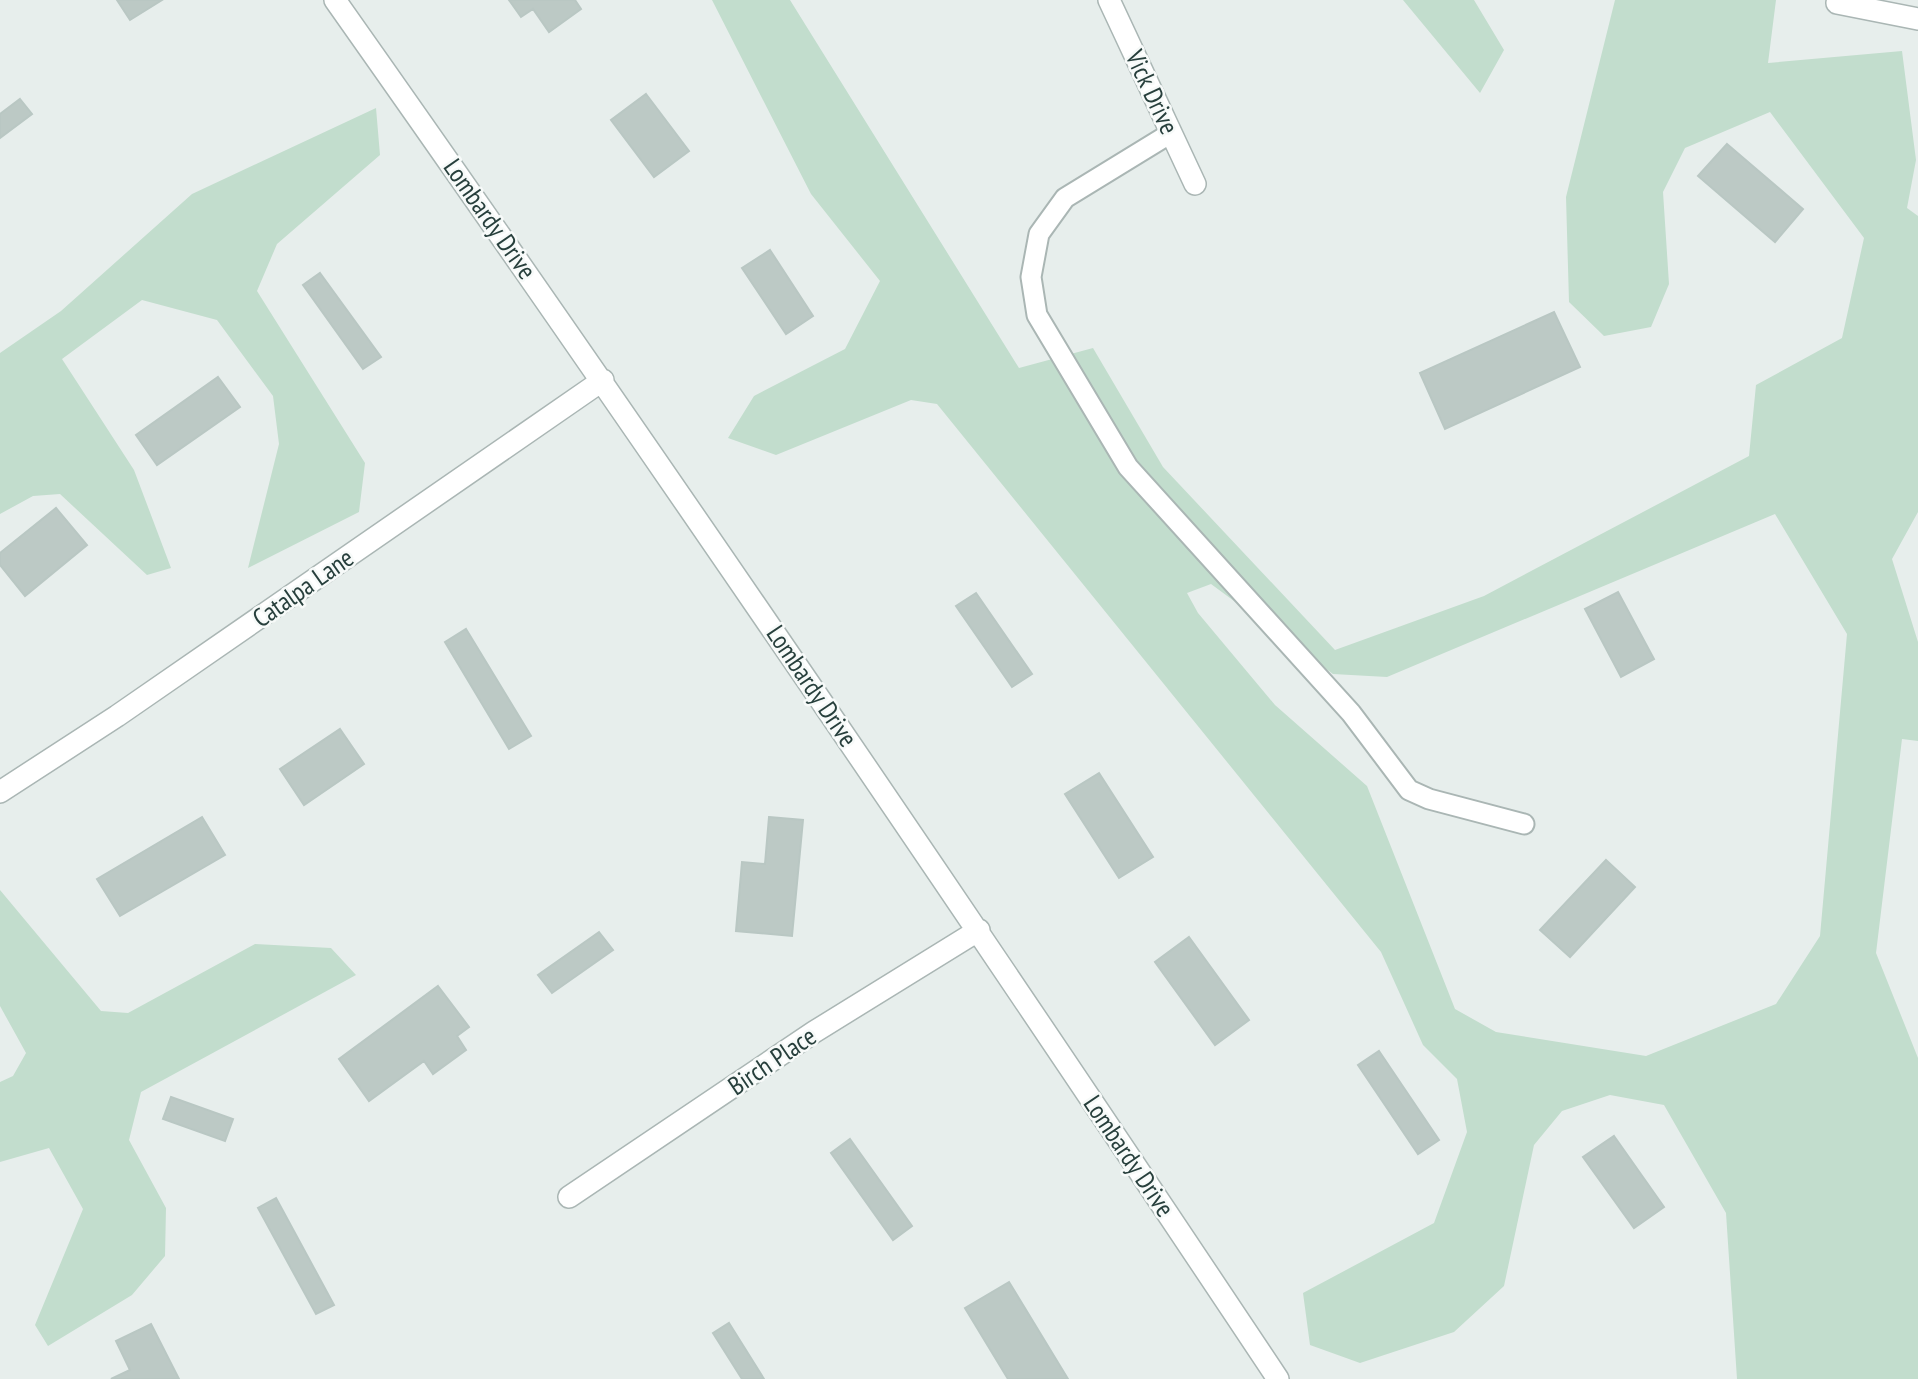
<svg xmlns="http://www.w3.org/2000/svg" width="1918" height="1379" font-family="'PT Sans Narrow',sans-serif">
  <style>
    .green { fill: #c2ddcd; fill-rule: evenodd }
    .building { fill: #bcc9c5; stroke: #b9c7c3; stroke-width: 2 }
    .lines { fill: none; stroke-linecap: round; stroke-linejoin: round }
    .lane-casing { stroke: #aab6b4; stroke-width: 23 }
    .street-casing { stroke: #aab6b4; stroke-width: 24 }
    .lane { stroke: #fff; stroke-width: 19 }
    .street { stroke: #fff; stroke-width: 21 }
    .labels { text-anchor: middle; stroke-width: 5; stroke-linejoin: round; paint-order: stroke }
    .street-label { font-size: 26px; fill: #273f3c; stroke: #f7faf9 }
  </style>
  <rect width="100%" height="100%" fill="#e7eeec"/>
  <path class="green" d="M712,0H790L1019,368L1093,348L1163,467L1335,650L1484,596L1749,456L1756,385L1842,338L1864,238L1770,112L1685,148L1663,192L1669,284L1651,327L1604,336L1569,302L1566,197L1615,0H1776L1768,63L1902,51L1916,160L1907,208L1918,216V512L1892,559L1918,642V741L1902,739L1876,953L1918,1058V1379H1737L1726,1213L1664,1105L1610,1095L1562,1111L1534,1145L1504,1286L1454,1332L1360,1363L1310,1345L1303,1293L1434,1223L1467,1132L1457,1079L1423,1045L1381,952L937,404L911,400L776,455L728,438L754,396L845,349L880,281L811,194ZM1775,514L1847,634L1820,936L1776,1004L1646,1056L1496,1032L1455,1009L1367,786L1275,705L1198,613L1187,593L1211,584L1333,674L1387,677Z
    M1403,0H1474L1504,50L1480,93Z
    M376,108L380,155L277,244L257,291L365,463L359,512L248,568L279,444L273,396L217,320L142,300L62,359L134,470L171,568L147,575L60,494L33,496L0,514V353L61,311L192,194Z
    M0,890L101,1011L128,1013L255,944L331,948L356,975L141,1092L129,1140L166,1208L165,1256L132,1295L48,1346L35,1325L83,1209L49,1148L0,1162V1082L13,1076L26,1053L0,1006Z"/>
  <path class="building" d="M117,0H162L130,20Z
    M509,0H575L581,9L549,32L533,9L521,17Z
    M646,94L689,151L654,177L611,120Z
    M20,99L32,114L0,138V114Z
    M1727,144L1803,209L1775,242L1698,176Z
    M770,250L813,316L786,334L742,268Z
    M320,273L381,357L363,369L303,285Z
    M1554,312L1580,367L1445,429L1420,373Z
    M218,377L240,407L157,465L136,435Z
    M56,508L87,545L25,596L0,565V553Z
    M1618,592L1654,659L1621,677L1585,609Z
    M976,593L1032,674L1012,687L956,606Z
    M466,629L531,736L509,749L445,642Z
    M340,729L364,764L304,805L280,769Z
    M1099,773L1153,857L1119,878L1065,794Z
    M202,817L225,855L120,916L97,879Z
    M769,817L803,820L792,936L736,931L742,862L765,864Z
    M1606,860L1635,887L1570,957L1540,930Z
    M599,932L613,950L552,993L538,975Z
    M1189,937L1249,1020L1215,1045L1155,962Z
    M438,986L469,1027L457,1036L466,1050L433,1074L424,1061L369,1101L339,1059Z
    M1379,1051L1439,1140L1418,1154L1358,1065Z
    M171,1097L233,1119L225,1141L163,1119Z
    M1614,1136L1664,1207L1634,1228L1583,1157Z
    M850,1139L912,1226L893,1240L831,1153Z
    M276,1198L334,1305L316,1314L258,1208Z
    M1009,1282L1068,1379H1008L965,1308Z
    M729,1323L764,1379H742L713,1333Z
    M151,1324L179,1379H111L130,1370L116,1341Z"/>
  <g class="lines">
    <defs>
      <path id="lane" d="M1171,133L1065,198L1039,234L1031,277L1037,315L1128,467L1351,713L1409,790L1429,799L1524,824"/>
      <path id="street" d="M335,0C656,455 969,915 1278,1379
        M1109,0L1195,184
        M1837,3L1918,19
        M0,792L117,716L603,380
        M569,1197L814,1032L979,930"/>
    </defs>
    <use href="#lane" class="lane-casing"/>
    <use href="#street" class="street-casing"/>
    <use href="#lane" class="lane"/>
    <use href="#street" class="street"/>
  </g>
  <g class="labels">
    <g class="street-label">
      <text transform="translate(1152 92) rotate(65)" y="9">Vick Drive</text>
      <text transform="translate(490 219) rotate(55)" y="9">Lombardy Drive</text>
      <text transform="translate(303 588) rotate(-35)" y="9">Catalpa Lane</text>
      <text transform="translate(812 686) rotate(56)" y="9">Lombardy Drive</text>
      <text transform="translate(772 1061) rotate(-34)" y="9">Birch Place</text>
      <text transform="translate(1129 1156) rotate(56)" y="9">Lombardy Drive</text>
    </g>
  </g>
</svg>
